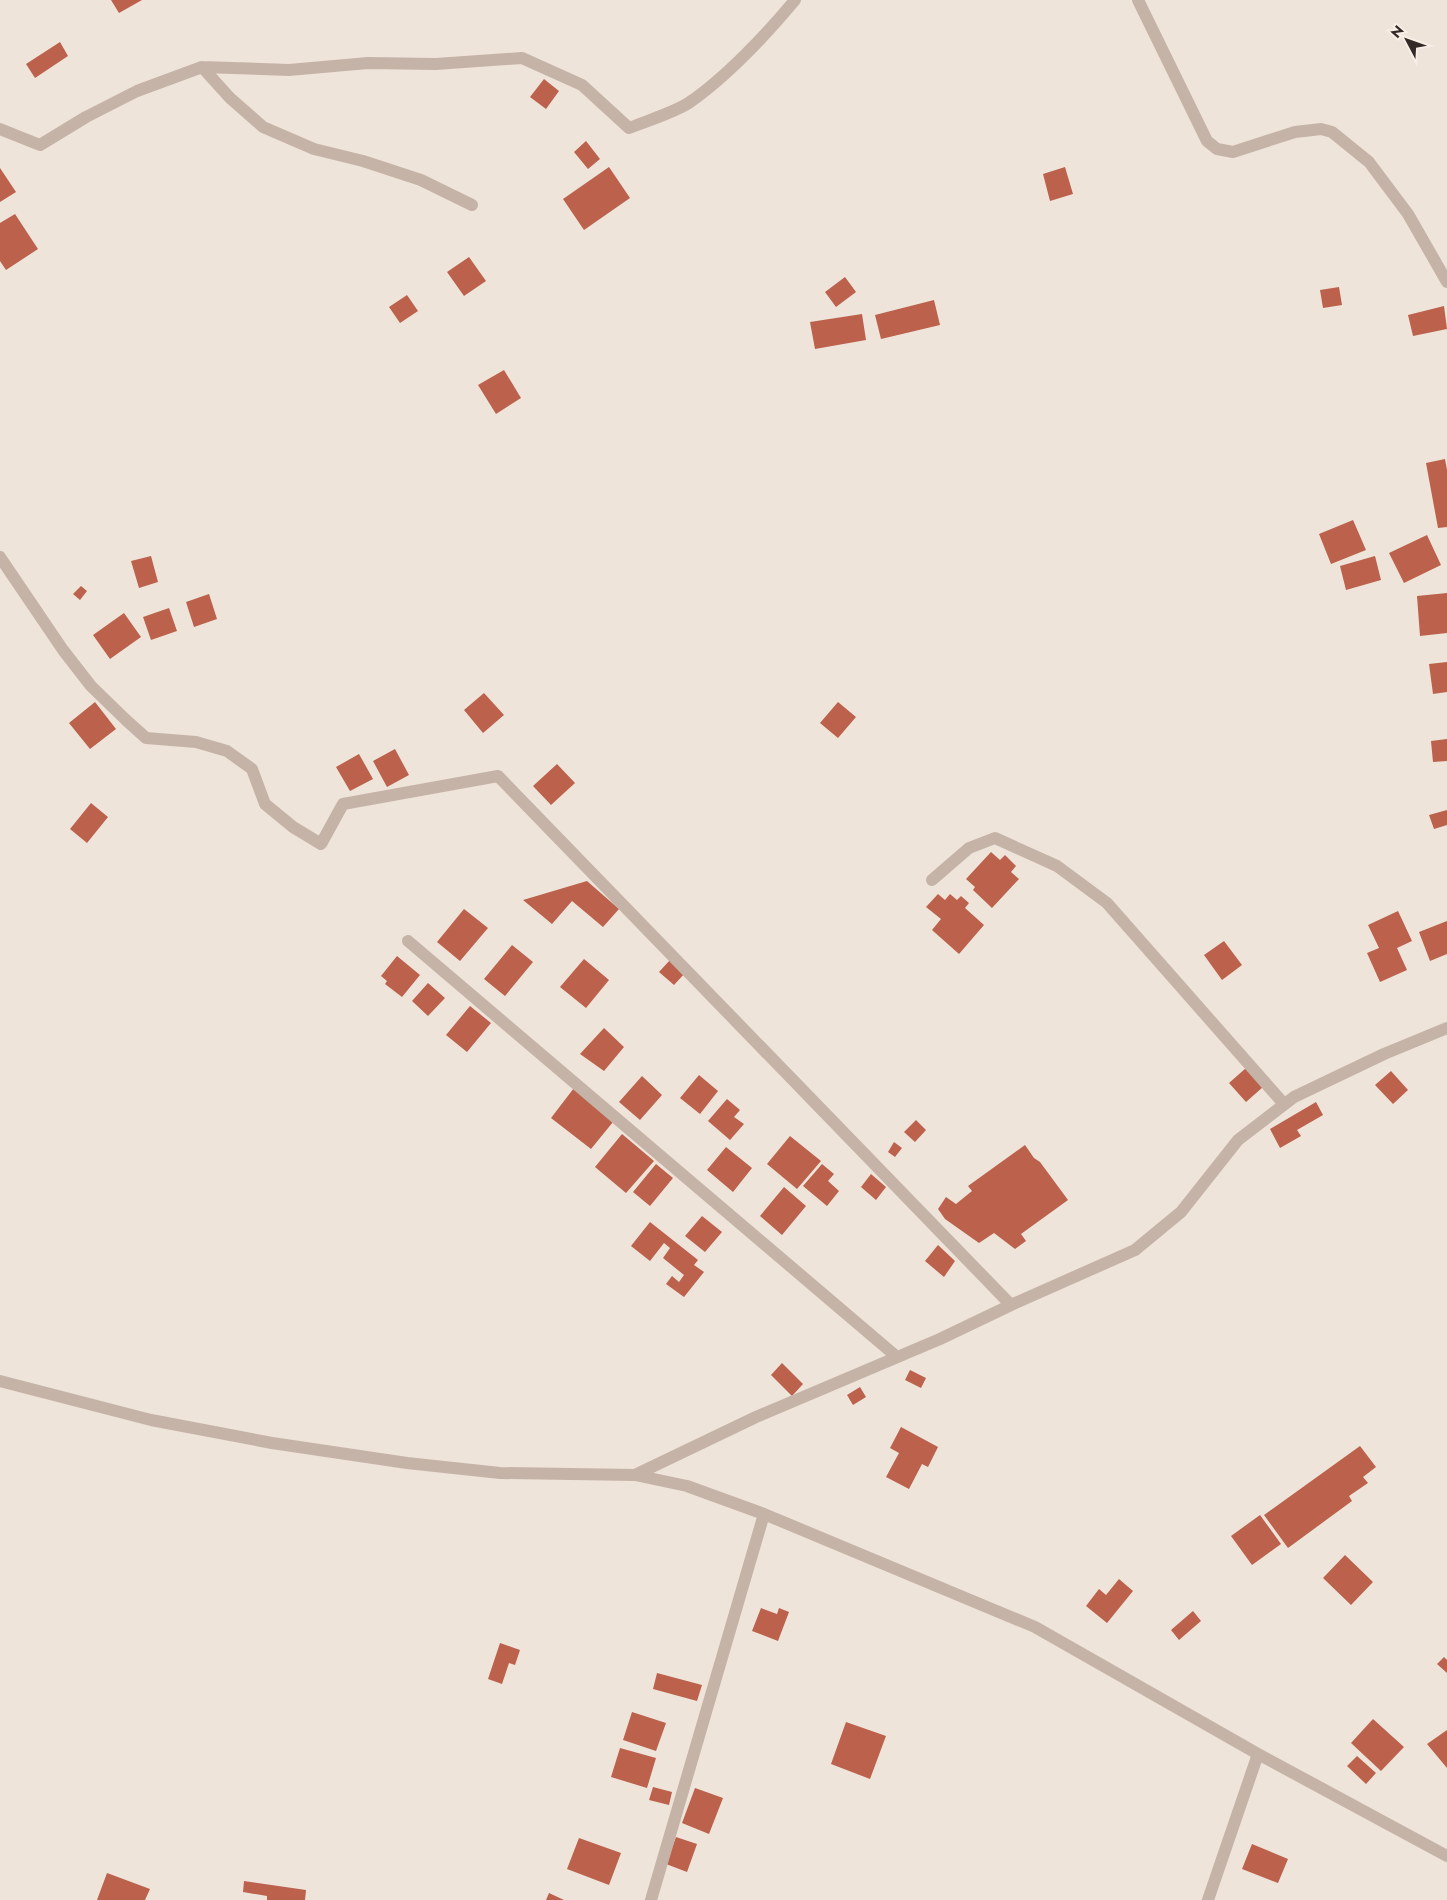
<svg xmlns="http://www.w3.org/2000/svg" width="1447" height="1900" font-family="Jost,sans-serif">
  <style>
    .building { fill: #bb614c }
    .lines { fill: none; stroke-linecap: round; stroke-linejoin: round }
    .minor { stroke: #c6b3a7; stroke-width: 12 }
  </style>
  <rect width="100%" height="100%" fill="#efe4da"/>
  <path class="building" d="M111,0H142L119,13Z
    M60,42L68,56L35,78L26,64Z
    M544,79L559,91L546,109L530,97Z
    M586,141L600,159L588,169L574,152Z
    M609,167L630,198L584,230L563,199Z
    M1065,167L1073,194L1050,201L1043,174Z
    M0,168L16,192L0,202Z
    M15,214L38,249L6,270L0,261V223Z
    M469,257L486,281L464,296L447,272Z
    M845,277L856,292L836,307L825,292Z
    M1339,287L1342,305L1323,308L1320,290Z
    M407,295L418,311L400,323L389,307Z
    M934,300L940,325L881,339L875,315Z
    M1444,306L1447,329L1413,336L1408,315Z
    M862,314L866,340L815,349L810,322Z
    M504,370L521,398L496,414L478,385Z
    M1445,459L1447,470V527L1438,528L1426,463Z
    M1353,520L1366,550L1331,564L1319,534Z
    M1427,535L1441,565L1404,583L1389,553Z
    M151,556L158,582L139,588L131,561Z
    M1375,556L1381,580L1346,590L1340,566Z
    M81,586L87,591L80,600L73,594Z
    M1447,593V633L1420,636L1417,596Z
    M209,594L217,619L194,627L186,602Z
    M169,608L177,631L151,640L143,617Z
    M124,613L141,637L110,659L93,635Z
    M1447,662V692L1433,694L1429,664Z
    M484,693L504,715L483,733L464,710Z
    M95,702L116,729L90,749L69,723Z
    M838,702L856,717L838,738L820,723Z
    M1447,739V761L1433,762L1431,741Z
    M395,749L409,775L387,787L373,761Z
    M359,754L373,779L350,791L336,767Z
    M557,764L575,783L551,805L533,786Z
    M91,803L108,817L87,843L70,829Z
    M1447,810V825L1434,829L1429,815Z
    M991,852L1000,860L1005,855L1016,866L1011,872L1019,879L992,908L973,890L975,887L966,879Z
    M587,881L619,909L603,927L572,901L552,924L523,900Z
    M938,894L945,900L950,894L957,900L961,896L969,903L965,908L984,925L959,954L932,930L941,919L926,907Z
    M464,909L488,928L460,961L437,942Z
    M1398,911L1412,941L1397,948L1407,970L1380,982L1367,953L1379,948L1368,925Z
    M1447,921V954L1430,961L1419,932Z
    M1224,941L1242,965L1222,980L1204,955Z
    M512,945L533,962L505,996L484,979Z
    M397,956L420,975L402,997L385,984L387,981L381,976Z
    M584,959L609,980L586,1008L560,987Z
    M670,960L685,973L674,985L659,972Z
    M428,983L445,998L428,1016L412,1001Z
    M470,1006L491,1023L467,1052L446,1035Z
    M604,1028L624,1047L604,1071L580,1054Z
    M1246,1068L1263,1087L1246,1102L1229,1083Z
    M1391,1071L1408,1090L1393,1104L1375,1085Z
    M699,1075L718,1091L700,1114L680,1098Z
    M642,1076L662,1095L640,1120L619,1102Z
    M574,1088L613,1122L591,1149L551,1118Z
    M727,1099L740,1110L734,1117L744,1124L730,1140L708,1121Z
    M1316,1102L1323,1115L1297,1130L1301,1136L1280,1148L1270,1129Z
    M916,1120L926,1130L915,1142L904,1132Z
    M622,1134L654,1161L626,1193L595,1167Z
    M790,1136L821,1161L797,1189L767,1164Z
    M894,1142L902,1148L895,1157L888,1152Z
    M1025,1145L1034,1158L1040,1162L1068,1200L1021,1234L1026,1241L1015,1249L994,1233L979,1243L945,1219L938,1209L946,1197L956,1204L972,1191L968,1186Z
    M726,1147L752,1168L733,1192L707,1170Z
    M656,1164L673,1178L650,1206L633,1192Z
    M822,1164L834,1174L828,1181L839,1191L827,1206L803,1186Z
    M871,1174L886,1187L876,1200L861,1187Z
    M784,1187L806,1206L782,1235L760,1216Z
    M702,1216L722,1232L705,1252L685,1236Z
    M650,1222L698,1260L694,1265L704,1272L684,1297L666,1284L672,1276L679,1282L684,1275L663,1258L670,1248L664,1243L650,1261L631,1246Z
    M938,1245L955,1261L944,1277L925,1261Z
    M782,1363L803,1384L792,1396L771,1375Z
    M910,1370L926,1378L921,1388L905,1380Z
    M860,1387L866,1397L853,1405L847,1395Z
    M901,1427L938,1447L928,1467L922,1464L909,1489L886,1477L899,1453L890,1448Z
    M1360,1446L1376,1467L1363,1477L1368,1483L1349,1496L1352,1501L1288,1548L1264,1515Z
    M1260,1515L1281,1544L1252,1565L1231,1536Z
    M1345,1555L1373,1582L1351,1605L1323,1578Z
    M1119,1579L1133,1591L1107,1623L1086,1606L1099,1589L1106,1595Z
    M761,1608L777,1614L779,1608L789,1612L778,1641L752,1631Z
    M1193,1611L1201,1621L1179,1640L1171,1630Z
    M500,1643L520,1650L515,1665L509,1663L502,1684L488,1679Z
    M1444,1657L1447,1660V1673L1437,1664Z
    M657,1673L702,1685L697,1701L653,1689Z
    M632,1712L666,1723L656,1751L623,1740Z
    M1373,1719L1404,1747L1381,1771L1351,1743Z
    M846,1722L886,1736L870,1779L831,1764Z
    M1447,1730V1768L1427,1744Z
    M620,1748L656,1758L647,1788L611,1777Z
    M1357,1756L1376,1773L1366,1784L1347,1766Z
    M653,1787L672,1792L669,1805L649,1800Z
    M695,1788L723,1798L709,1834L682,1823Z
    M676,1837L697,1844L687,1872L666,1864Z
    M579,1838L621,1853L609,1885L567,1869Z
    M1252,1844L1288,1859L1278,1883L1242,1869Z
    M107,1873L150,1889L145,1900H97Z
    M244,1881L306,1890L305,1900H267V1896L243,1892Z
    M549,1893L564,1900H546Z"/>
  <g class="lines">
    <path class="minor" d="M1138,0L1207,141L1217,149L1233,152L1295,132L1321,129L1332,132L1369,162L1408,214L1447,282
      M202,67L230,98L263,127L314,149L363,161L421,180L472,205
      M0,129L40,145L86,117L137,91L202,67L289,70L368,63L436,64L522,58L582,85L629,128C646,121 676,112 690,102C725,78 767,34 795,0
      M0,557L63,650L91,686L126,720L146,738L196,742L227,751L252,769L265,804L293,827L321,844L343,804L498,776L1011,1305
      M932,880L969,848L995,838L1057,866L1107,903L1284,1104
      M408,941L897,1357
      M0,1381L151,1420L272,1443L407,1463L500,1473L635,1475L687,1486L764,1514L1035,1627L1258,1754L1447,1856
      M635,1475L756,1417L940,1339L1011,1305L1135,1250L1181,1212L1238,1140L1294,1097L1384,1054L1447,1028
      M651,1900L764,1514
      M1208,1900L1258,1754"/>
  </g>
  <g transform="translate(1407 40) rotate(311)" stroke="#f7eee6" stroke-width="4" paint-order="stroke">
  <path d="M0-4L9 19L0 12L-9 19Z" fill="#332a27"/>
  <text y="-8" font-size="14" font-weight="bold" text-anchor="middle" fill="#332a27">N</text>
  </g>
</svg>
